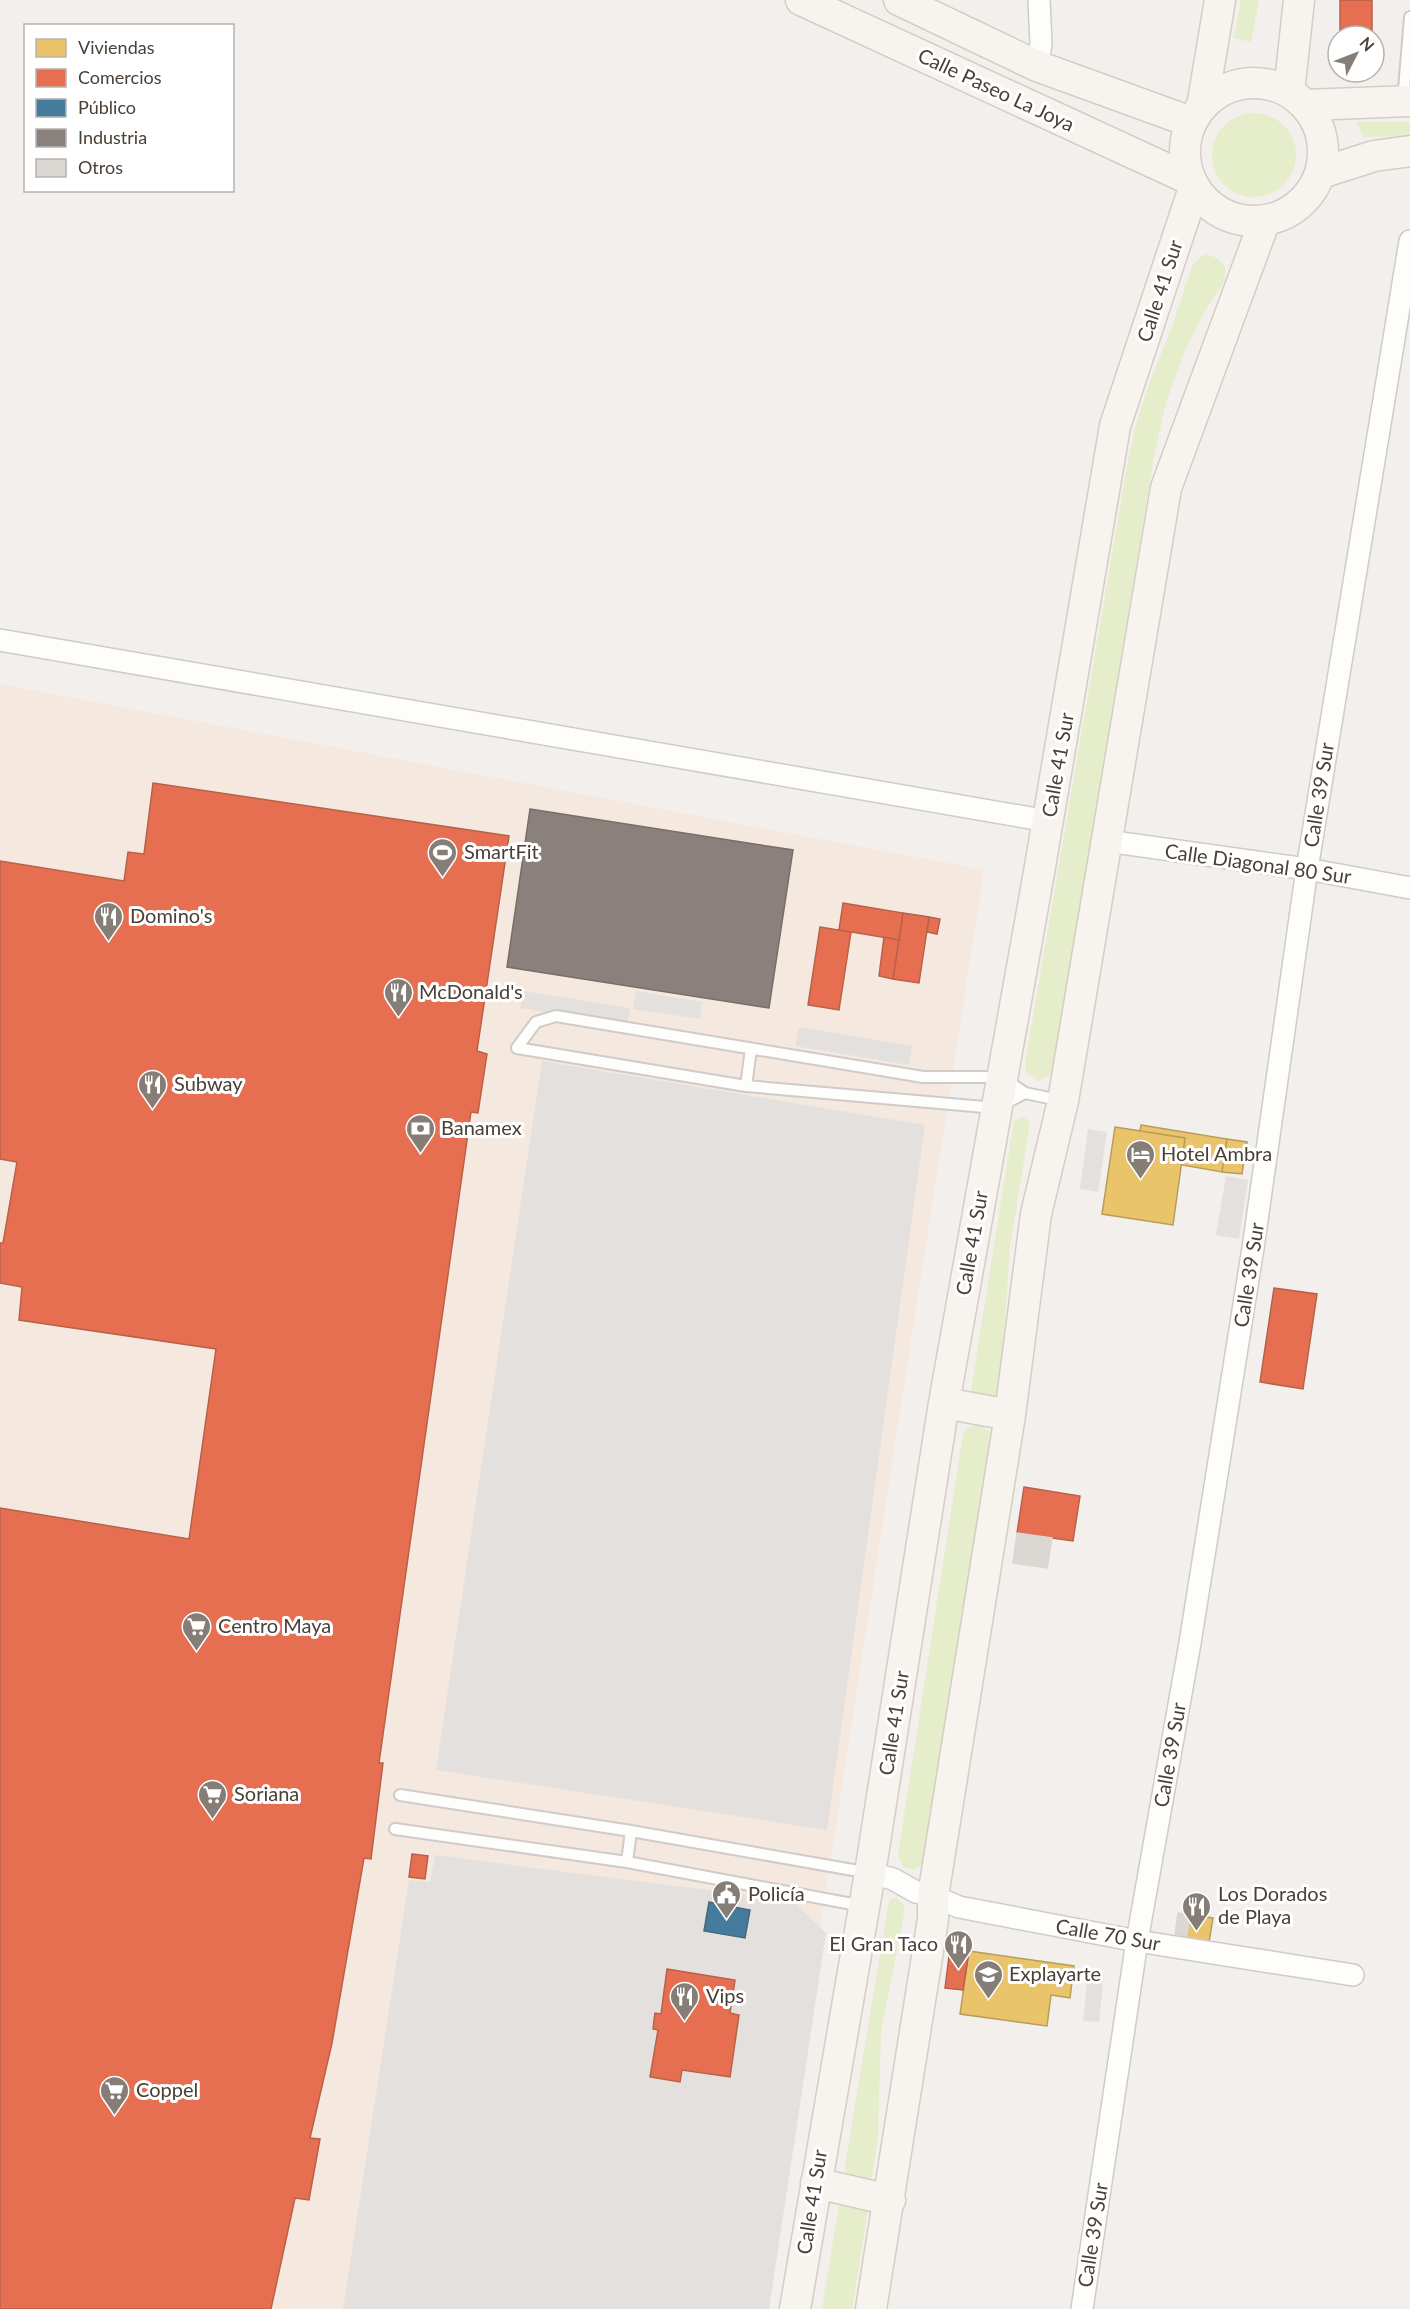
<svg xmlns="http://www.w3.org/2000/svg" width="1410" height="2309" font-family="Lato,sans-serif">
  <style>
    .commercial { fill: #f5e8df }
    .green { fill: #e5edcb }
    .parking { fill: #e4e0dd }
    .homes { fill: #e9c46a; stroke: #b99c5b; stroke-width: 1.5 }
    .shops { fill: #e76f51; stroke: #b86149; stroke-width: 1.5 }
    .public { fill: #457b9d; stroke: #46697e; stroke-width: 1.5 }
    .industry { fill: #8a817c; stroke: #776e67; stroke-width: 1.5 }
    .building { fill: #dbd7d3; stroke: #dbd6d2; stroke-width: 1.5 }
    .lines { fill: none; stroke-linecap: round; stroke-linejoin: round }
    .service-casing { stroke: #cfcbc8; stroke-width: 14 }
    .minor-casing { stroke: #cfcbc8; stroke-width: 24 }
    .secondary-casing { stroke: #d4cdc4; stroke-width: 33 }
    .service { stroke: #fdfdfc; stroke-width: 10 }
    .minor { stroke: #fdfdfc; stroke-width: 21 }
    .secondary { stroke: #f7f4f0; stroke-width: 30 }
    .labels { text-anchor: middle; stroke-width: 6; stroke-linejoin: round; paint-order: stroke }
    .street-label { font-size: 20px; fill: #4a4037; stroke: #fff }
    .poi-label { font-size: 20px; fill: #4a4037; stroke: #fff; text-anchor: start }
  </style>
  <rect width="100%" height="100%" fill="#f2efec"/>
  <path class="commercial" d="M0,684L984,870L761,2309H0Z"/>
  <path class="green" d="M1241,0H1259L1251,42L1234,38Z
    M1212 155a42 42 0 1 1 84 0a42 42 0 1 1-84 0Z
    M1357,122H1410V136L1363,137Z
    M1205,254L1217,258L1225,267V280L1205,311L1184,353L1166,403L1154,456L1052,1074L1038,1081L1026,1072L1025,1064L1128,461L1137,421L1152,376L1171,330L1193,264Z
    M1023,1116L1030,1123L1010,1247L1001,1382L995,1396L987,1401L974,1395L971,1390L1014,1121Z
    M978,1425C988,1428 991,1431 992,1442L925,1859C920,1870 914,1871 903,1867L898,1855L963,1434L968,1427Z
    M896,1898L904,1905V1914L881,2032L878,2137L872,2176L867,2181L846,2175L845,2166L887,1913L890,1900Z
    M845,2199L868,2209L852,2309H822L839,2205Z"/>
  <path class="parking" d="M523,991L630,1008L627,1024L520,1008Z
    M636,991L702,1002L700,1019L633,1009Z
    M799,1027L912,1046L909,1065L795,1046Z
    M542,1061L925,1125L827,1830L436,1770Z
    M1088,1129L1107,1132L1098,1192L1080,1189Z
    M1226,1176L1248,1180L1239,1239L1216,1235Z
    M435,1855L793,1901L826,1933L769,2309H343L409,1880L430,1882Z
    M1088,1972L1104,1974L1099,2022L1083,2021Z"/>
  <path class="homes" d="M1141,1125L1227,1139L1222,1172L1182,1165L1185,1138L1140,1131Z
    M1115,1127L1185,1138L1173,1225L1102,1214Z
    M1227,1139L1247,1142L1242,1174L1222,1172Z
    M1190,1915L1213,1918L1208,1948L1186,1945Z
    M969,1951L1074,1966L1070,1998L1051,1995L1047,2026L960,2014Z"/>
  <path class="shops" d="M1340,0H1372V36H1340Z
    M153,783L509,836L477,1051L487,1054L478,1113L471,1112L379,1763H383L371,1859L364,1858L332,2043L310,2138L320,2139L309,2200L295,2198L271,2309H0V1508L189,1539L216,1349L19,1320L22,1287L0,1283V1243H3L17,1162L0,1159V861L124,881L128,852L144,854Z
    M843,903L903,913L899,940L839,930Z
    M903,913L929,917L919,983L893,979Z
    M929,917L940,919L937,934L927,932Z
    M820,927L851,932L839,1010L808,1005Z
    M884,937L899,940L893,979L879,976Z
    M1274,1288L1317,1294L1303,1389L1260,1382Z
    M1024,1487L1080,1496L1073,1541L1017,1533Z
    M412,1854L428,1856L425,1879L409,1877Z
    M950,1948L969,1951L963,1990L945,1988Z
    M667,1969L735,1980L730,2013L739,2015L730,2077L682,2070L680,2082L650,2077L658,2030L653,2029L654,2020L655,2013L661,2014Z"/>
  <path class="public" d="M709,1902L750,1910L745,1938L704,1931Z"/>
  <path class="industry" d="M530,809L793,850L769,1008L507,967Z"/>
  <path class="building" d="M1017,1533L1052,1538L1047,1568L1013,1563Z
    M1178,1913L1190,1915L1186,1945L1174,1943Z"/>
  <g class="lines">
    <defs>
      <path id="service" d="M1403,101L1410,17
        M746,1086L751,1049
        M1025,1093L996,1108L746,1086L517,1048L536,1022L556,1016L923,1077H1002L1025,1093L1063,1101
        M400,1795L631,1831L870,1873
        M395,1829L627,1862L863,1906
        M627,1862L631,1831"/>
      <path id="minor" d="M1037,66L1041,44L1039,0
        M0,640L1048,821
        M1107,841L1307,869L1410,888
        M870,1873L893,1879L916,1892L933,1896L959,1907L1137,1941L1353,1975
        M1082,2309L1137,1941L1190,1643L1253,1248L1307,869L1410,241"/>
      <path id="secondary" d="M801,0L1191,180
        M899,0L1037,66L1191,122
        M1185 152a69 69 0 1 1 138 0a69 69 0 1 1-138 0Z
        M1289,92L1299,0
        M1307,105L1410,101
        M1202,107L1220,0
        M1321,173L1374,156L1410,151
        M944,1403L1010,1415
        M816,2183L890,2200
        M795,2309L870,1873L944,1403L1038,878L1115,426L1194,188
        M871,2309L933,1919V1896L1010,1415L1036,1214L1063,1101L1166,488L1265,220"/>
    </defs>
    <use href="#service" class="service-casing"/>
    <use href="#minor" class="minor-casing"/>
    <use href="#secondary" class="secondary-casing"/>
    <use href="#service" class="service"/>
    <use href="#minor" class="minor"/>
    <use href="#secondary" class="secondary"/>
  </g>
  <defs>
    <symbol id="stadium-pin" viewBox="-11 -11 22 30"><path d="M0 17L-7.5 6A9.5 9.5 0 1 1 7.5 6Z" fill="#857d76" stroke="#fff"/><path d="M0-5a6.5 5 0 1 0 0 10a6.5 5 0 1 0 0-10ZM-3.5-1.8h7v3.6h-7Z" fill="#fff"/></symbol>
    <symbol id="restaurant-pin" viewBox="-11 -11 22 30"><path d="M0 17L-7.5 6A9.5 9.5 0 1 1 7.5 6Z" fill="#857d76" stroke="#fff"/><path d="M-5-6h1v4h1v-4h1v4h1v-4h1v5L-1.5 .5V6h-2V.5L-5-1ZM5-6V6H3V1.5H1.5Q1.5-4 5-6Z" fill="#fff"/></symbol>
    <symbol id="bank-pin" viewBox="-11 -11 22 30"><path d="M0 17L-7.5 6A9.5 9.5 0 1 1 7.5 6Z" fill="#857d76" stroke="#fff"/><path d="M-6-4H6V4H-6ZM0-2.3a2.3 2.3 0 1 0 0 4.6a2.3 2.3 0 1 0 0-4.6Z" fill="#fff"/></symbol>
    <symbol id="hotel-pin" viewBox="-11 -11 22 30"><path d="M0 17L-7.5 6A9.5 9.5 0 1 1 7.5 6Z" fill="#857d76" stroke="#fff"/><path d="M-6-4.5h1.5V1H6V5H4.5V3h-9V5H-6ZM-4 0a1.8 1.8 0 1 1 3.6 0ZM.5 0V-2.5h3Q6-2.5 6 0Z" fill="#fff"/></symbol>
    <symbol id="supermarket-pin" viewBox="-11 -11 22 30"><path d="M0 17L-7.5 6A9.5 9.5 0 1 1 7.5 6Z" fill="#857d76" stroke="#fff"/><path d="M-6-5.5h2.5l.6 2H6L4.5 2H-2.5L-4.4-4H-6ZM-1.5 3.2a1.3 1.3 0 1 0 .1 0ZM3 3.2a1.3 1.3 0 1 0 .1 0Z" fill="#fff"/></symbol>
    <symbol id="civic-pin" viewBox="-11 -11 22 30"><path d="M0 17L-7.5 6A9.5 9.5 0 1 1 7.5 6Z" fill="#857d76" stroke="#fff"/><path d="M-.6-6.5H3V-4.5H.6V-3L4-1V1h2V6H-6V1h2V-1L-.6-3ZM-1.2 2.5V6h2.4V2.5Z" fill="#fff"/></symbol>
    <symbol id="school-pin" viewBox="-11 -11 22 30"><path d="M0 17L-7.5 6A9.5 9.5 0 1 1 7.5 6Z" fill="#857d76" stroke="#fff"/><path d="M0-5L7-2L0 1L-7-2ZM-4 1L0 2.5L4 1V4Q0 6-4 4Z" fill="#fff"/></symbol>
  </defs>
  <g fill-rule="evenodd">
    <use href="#stadium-pin" x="426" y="836" width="33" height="45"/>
    <use href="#restaurant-pin" x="92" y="900" width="33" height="45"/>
    <use href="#restaurant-pin" x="382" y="976" width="33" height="45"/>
    <use href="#restaurant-pin" x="136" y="1068" width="33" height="45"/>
    <use href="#bank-pin" x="404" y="1112" width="33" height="45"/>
    <use href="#hotel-pin" x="1124" y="1138" width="33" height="45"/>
    <use href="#supermarket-pin" x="180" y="1610" width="33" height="45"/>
    <use href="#supermarket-pin" x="196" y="1778" width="33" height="45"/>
    <use href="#civic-pin" x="710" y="1878" width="33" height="45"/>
    <use href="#restaurant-pin" x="1180" y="1890" width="33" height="45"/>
    <use href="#restaurant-pin" x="942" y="1928" width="33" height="45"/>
    <use href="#school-pin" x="972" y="1958" width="33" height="45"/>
    <use href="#restaurant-pin" x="668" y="1980" width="33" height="45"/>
    <use href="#supermarket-pin" x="98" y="2074" width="33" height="45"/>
  </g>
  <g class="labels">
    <g class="street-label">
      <text transform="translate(996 90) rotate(25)" y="7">Calle Paseo La Joya</text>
      <text transform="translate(1160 291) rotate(-72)" y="7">Calle 41 Sur</text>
      <text transform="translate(1058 765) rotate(-80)" y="7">Calle 41 Sur</text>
      <text transform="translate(1319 795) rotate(-81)" y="7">Calle 39 Sur</text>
      <text transform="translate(1258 864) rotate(8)" y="7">Calle Diagonal 80 Sur</text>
      <text transform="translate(972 1243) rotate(-80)" y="7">Calle 41 Sur</text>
      <text transform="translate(1249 1275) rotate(-81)" y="7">Calle 39 Sur</text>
      <text transform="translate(894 1723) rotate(-81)" y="7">Calle 41 Sur</text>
      <text transform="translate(1170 1755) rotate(-80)" y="7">Calle 39 Sur</text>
      <text transform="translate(1108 1935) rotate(10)" y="7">Calle 70 Sur</text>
      <text transform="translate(812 2202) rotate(-81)" y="7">Calle 41 Sur</text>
      <text transform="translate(1093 2235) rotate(-81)" y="7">Calle 39 Sur</text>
    </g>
    <g class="poi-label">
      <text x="464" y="859">SmartFit</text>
      <text x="130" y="923">Domino's</text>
      <text x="419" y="999">McDonald's</text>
      <text x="174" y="1091">Subway</text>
      <text x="441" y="1135">Banamex</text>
      <text x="1161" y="1161">Hotel Ambra</text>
      <text x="218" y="1633">Centro Maya</text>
      <text x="234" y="1801">Soriana</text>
      <text x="748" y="1901">Policía</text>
      <text x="1218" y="1901">Los Dorados<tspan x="1218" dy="23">de Playa</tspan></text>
      <text x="938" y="1951" text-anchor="end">El Gran Taco</text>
      <text x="1009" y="1981">Explayarte</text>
      <text x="706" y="2003">Vips</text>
      <text x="136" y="2097">Coppel</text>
    </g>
  </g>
  <rect x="24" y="24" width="210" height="168" fill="#ffffff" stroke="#b7b3af" stroke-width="1.5"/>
  <rect x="36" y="39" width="30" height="18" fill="#e9c46a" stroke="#b7b3af" stroke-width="1.5"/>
  <text x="78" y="54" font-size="18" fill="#4a4037">Viviendas</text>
  <rect x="36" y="69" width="30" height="18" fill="#e76f51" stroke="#b7b3af" stroke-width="1.5"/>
  <text x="78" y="84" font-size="18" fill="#4a4037">Comercios</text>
  <rect x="36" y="99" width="30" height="18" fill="#457b9d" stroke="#b7b3af" stroke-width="1.5"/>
  <text x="78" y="114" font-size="18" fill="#4a4037">Público</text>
  <rect x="36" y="129" width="30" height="18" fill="#8a817c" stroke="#b7b3af" stroke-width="1.5"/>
  <text x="78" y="144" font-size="18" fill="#4a4037">Industria</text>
  <rect x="36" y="159" width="30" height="18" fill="#dbd7d3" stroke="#b7b3af" stroke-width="1.5"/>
  <text x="78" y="174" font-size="18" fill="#4a4037">Otros</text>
  <g transform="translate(1356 54) rotate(48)"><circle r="28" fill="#ffffff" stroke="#b7b3af" stroke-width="1.5"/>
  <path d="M0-4.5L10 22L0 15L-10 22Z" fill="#857d76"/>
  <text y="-9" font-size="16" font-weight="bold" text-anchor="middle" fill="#4a4037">N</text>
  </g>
</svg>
